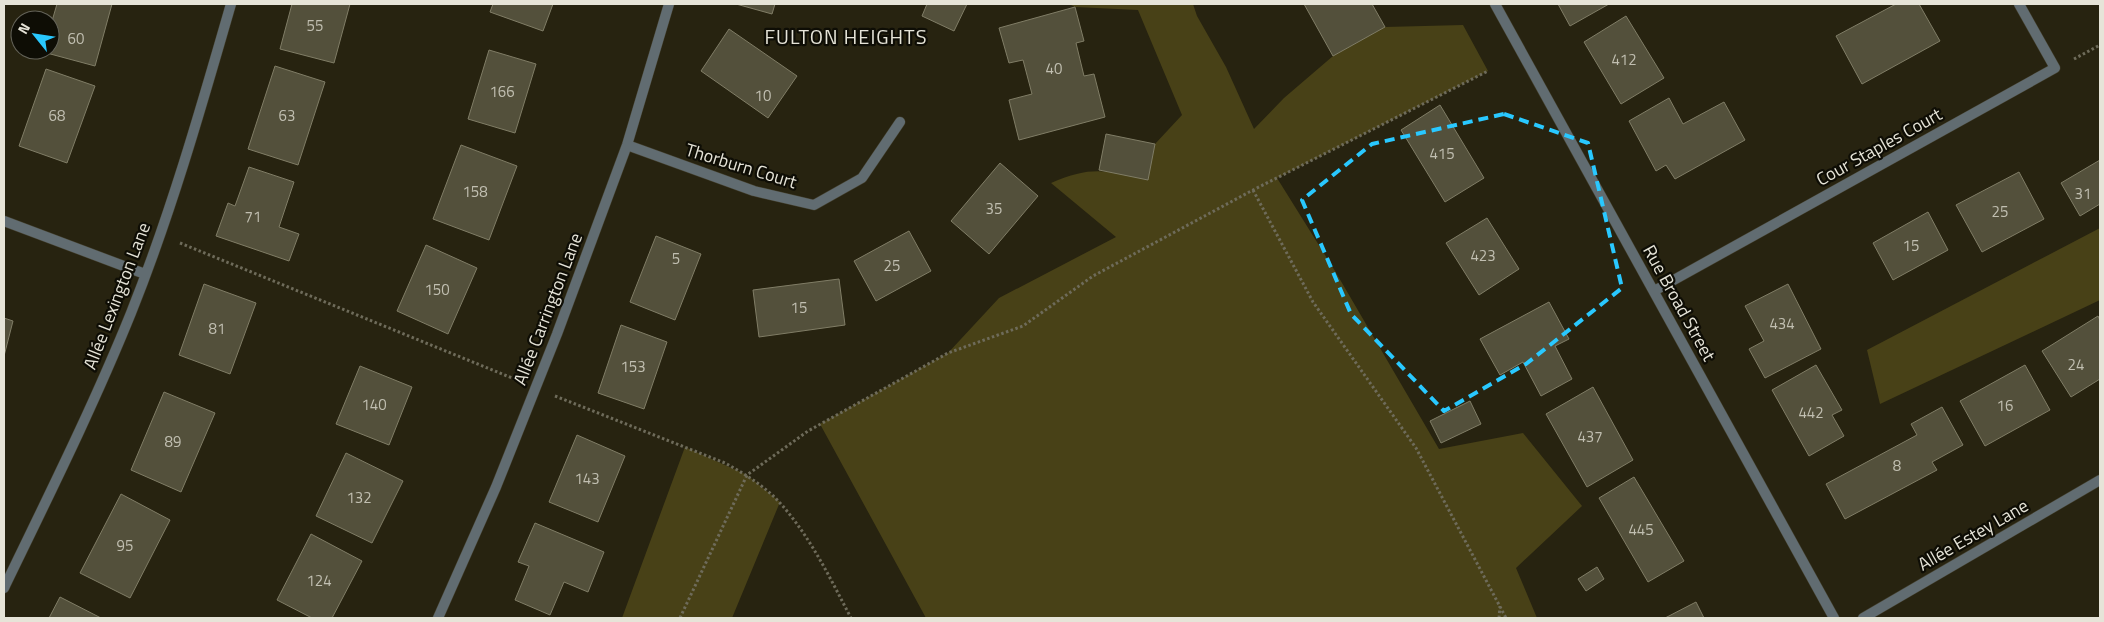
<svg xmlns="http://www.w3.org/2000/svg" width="2104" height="622" font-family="'Titillium Web',sans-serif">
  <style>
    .green { fill: #484117 }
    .building { fill: #53503b; stroke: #807d66 }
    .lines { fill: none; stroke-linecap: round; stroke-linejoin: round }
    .street-casing { stroke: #423e2c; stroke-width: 11 }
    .path { stroke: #6e6b5a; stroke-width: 3; stroke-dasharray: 2.5 2.5; stroke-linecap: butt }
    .street { stroke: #616c71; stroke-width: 10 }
    .marked { fill: none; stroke: #29c8ff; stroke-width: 4; stroke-dasharray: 10 6; stroke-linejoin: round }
    .labels { text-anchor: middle; stroke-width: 4.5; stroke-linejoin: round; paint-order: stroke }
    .number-label { font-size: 15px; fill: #c1bfb1 }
    .street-label { font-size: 18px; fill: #e6e4d8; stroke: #0e0d05 }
    .quarter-label { font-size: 20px; letter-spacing: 1px; fill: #e6e4d8; stroke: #0e0d05 }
  </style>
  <rect width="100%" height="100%" fill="#272310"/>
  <path class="green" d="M1069,4H1193L1197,16L1226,67L1254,129L1284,98L1333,56L1385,27L1463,25L1488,71L1277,178L1335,271L1439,449L1523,433L1582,506L1516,568L1537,618H926L820,424L948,353L999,298L1116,237L1051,183C1092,165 1106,171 1148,179L1155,144L1182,115L1138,10L1075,7Z
    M2100,228V300L1880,404L1867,350Z
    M685,447L747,475L780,502L732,618H622Z"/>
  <path class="building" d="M57,4H112L95,66L43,52L44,50H50V28Z
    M292,4H350L334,63L280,49Z
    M493,4H553L543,31L490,12Z
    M736,4H775L772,14Z
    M927,4H967L954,31L922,16Z
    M1304,4H1372L1385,27L1333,56Z
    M1558,4H1609L1570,26Z
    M1896,4H1919L1940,41L1862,84L1836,36Z
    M1075,7L1084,41L1076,43L1084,76L1094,74L1105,117L1019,140L1009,100L1032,94L1023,60L1009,63L999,28Z
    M1626,16L1664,78L1621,104L1584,42Z
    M729,29L797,76L768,118L701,71Z
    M489,50L536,64L515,133L468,119Z
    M275,66L325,82L298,165L248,149Z
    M46,69L95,86L67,163L19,146Z
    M1669,98L1683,124L1724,102L1745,140L1675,179L1666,165L1656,171L1629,121Z
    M1440,105L1484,178L1445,202L1401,130Z
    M1106,134L1155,144L1148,180L1099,170Z
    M461,145L517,166L489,240L433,219Z
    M2100,160V204L2080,216L2061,183Z
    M1000,163L1038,196L989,254L951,221Z
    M249,167L294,182L279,227L299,234L289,261L216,236L228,203L235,206Z
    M2019,172L2044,219L1982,252L1956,205Z
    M1928,212L1948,250L1893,280L1873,243Z
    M1487,218L1519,269L1479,295L1446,243Z
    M909,231L931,271L876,301L854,261Z
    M656,236L701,254L675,320L630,302Z
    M426,245L477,268L448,334L397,311Z
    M839,279L845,325L759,337L753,290Z
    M204,284L256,303L230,374L179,355Z
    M1788,284L1821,349L1765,378L1749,349L1764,341L1745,306Z
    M1549,302L1569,339L1555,346L1572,379L1541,396L1523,362L1500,375L1480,339Z
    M2098,316L2100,320V379L2071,397L2042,351Z
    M4,318L13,321L4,356Z
    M621,325L667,342L644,409L598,393Z
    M1816,365L1842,410L1832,415L1844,436L1809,456L1772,390Z
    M2025,365L2050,410L1985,446L1960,401Z
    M360,366L412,387L389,445L336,424Z
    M1593,387L1633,460L1587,487L1546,414Z
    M164,392L215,413L181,492L131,470Z
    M1470,401L1481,424L1441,443L1430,421Z
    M1942,407L1963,445L1932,462L1937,470L1845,519L1826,484L1917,435L1911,424Z
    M577,435L625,456L598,522L549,502Z
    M346,453L403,481L372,543L316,516Z
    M1634,477L1684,561L1648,582L1599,498Z
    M121,494L170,520L130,598L80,573Z
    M535,523L604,552L588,592L564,582L550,615L515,600L529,566L518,562Z
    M311,534L362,561L332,618H312L277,600Z
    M1597,567L1604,579L1586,591L1578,579Z
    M60,597L101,618H49Z
    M1696,602L1704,618H1665Z"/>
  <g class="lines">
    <defs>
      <path id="street" d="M1495,4L1834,618
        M627,145L754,191L814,205L862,178L900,122
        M4,221L145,274
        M1654,291L2055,68L2019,4
        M4,588C48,497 93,407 131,313C171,213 201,108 231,4
        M438,618L496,487L557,334L627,145L669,4
        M1863,618L2100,480"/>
    </defs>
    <use href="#street" class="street-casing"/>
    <path class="path" d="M2074,59L2100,45
      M1253,190L1313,302L1416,448L1506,618
      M180,243L517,380
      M555,396L725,463C745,474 766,487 781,504C811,538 830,578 851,618
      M680,618L747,475L808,431L948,353L1023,326L1093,276L1253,190L1488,71
      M1499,618L1500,606"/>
    <use href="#street" class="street"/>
  </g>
  <path class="marked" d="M1504,114L1588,143L1622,288L1526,364L1444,411L1351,314L1302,200L1372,144Z"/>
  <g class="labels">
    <g class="number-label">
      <text x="315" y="31">55</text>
      <text x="76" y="44">60</text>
      <text x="1624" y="65">412</text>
      <text x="1054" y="74">40</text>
      <text x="502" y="97">166</text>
      <text x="763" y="101">10</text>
      <text x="57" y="121">68</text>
      <text x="287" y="121">63</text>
      <text x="1442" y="159">415</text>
      <text x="475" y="197">158</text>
      <text x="2083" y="199">31</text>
      <text x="994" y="214">35</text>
      <text x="2000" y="217">25</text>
      <text x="253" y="222">71</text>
      <text x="1911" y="251">15</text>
      <text x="1483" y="261">423</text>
      <text x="676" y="264">5</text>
      <text x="892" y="271">25</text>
      <text x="437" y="295">150</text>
      <text x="799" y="313">15</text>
      <text x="1782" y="329">434</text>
      <text x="217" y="334">81</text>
      <text x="2076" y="370">24</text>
      <text x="633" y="372">153</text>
      <text x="374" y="410">140</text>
      <text x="2005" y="411">16</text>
      <text x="1811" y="418">442</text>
      <text x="1590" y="442">437</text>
      <text x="173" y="447">89</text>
      <text x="1897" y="471">8</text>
      <text x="587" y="484">143</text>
      <text x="359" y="503">132</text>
      <text x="1641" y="535">445</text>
      <text x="125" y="551">95</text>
      <text x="319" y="586">124</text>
    </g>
    <g class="street-label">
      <text transform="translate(1879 147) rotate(-29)" y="6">Cour Staples Court</text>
      <text transform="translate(741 166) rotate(17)" y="6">Thorburn Court</text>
      <text transform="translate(117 296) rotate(-69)" y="6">Allée Lexington Lane</text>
      <text transform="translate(1679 303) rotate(61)" y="6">Rue Broad Street</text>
      <text transform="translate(548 309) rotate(-69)" y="6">Allée Carrington Lane</text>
      <text transform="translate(1973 535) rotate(-30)" y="6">Allée Estey Lane</text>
    </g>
    <g class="quarter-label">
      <text x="846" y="44">FULTON HEIGHTS</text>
    </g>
  </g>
  <rect width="2104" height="622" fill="none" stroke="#e6e4d8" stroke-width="10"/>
  <g transform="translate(35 35) rotate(300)"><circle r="24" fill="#0e0d05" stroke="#646359"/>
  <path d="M0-4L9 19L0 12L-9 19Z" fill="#29c8ff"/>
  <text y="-8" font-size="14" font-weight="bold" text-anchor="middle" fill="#e6e4d8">N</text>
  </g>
</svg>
